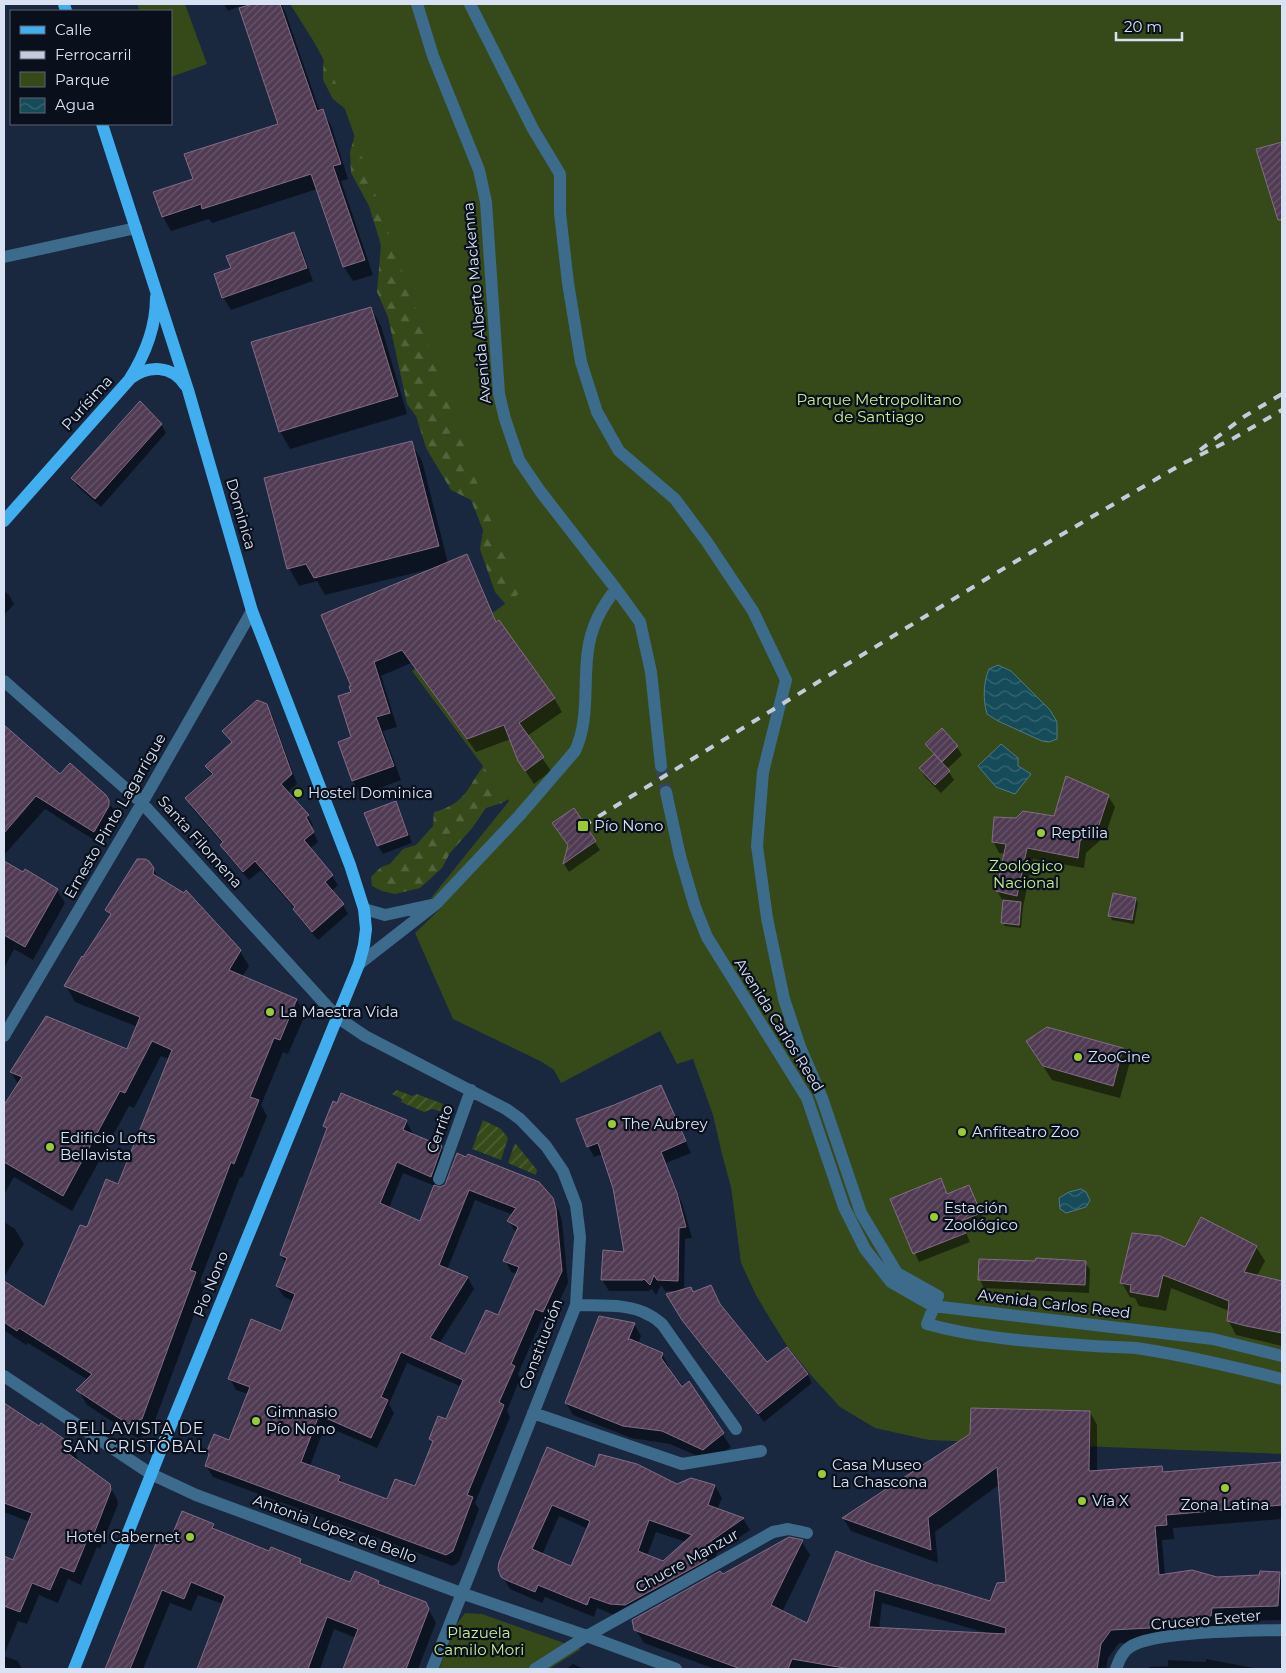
<svg xmlns="http://www.w3.org/2000/svg" width="1286" height="1673" font-family="Montserrat,sans-serif">
  <style>
    .forest { fill: url(#forest-firs) }
    .park { fill: #364a19 }
    .garden { fill: url(#garden-furrows) }
    .water { fill: url(#water-waves); stroke: #507988 }
    .shadow { fill: #0007; fill-rule: evenodd }
    .building { fill: url(#building-hatch); stroke: #846c86; fill-rule: evenodd }
    .lines { fill: none; stroke-linecap: round; stroke-linejoin: round }
    .minor-tunnel { stroke: #36435a; stroke-width: 12; stroke-dasharray: 12 6; stroke-linecap: butt }
    .minor { stroke: #3c6b8b; stroke-width: 12 }
    .major { stroke: #41afef; stroke-width: 12 }
    .rail { stroke: #c2ccdd; stroke-width: 4; stroke-dasharray: 9 9; stroke-linecap: butt }
    .poi-dot { fill: #9acb34; stroke: #0a101b; stroke-width: 2 }
    .labels { text-anchor: middle; stroke-width: 4.5; stroke-linejoin: round; paint-order: stroke }
    .street-label { font-size: 15px; fill: #d8e2f2; stroke: #0a101b }
    .park-label { font-size: 15px; fill: #c5f091; stroke: #0a101b }
    .poi-label { font-size: 15px; fill: #d8e2f2; stroke: #0a101b; text-anchor: start }
    .neighbourhood-label { font-size: 16px; letter-spacing: 1px; fill: #d8e2f2; stroke: #0a101b }
  </style>
  <defs>
    <pattern id="forest-firs" width="22" height="20" patternUnits="userSpaceOnUse" patternTransform="scale(1.25)"><rect width="22" height="20" fill="#364a19"/><path d="M5 1l3.5 6h-7zM16 11l3.5 6h-7z" fill="#52643b"/></pattern>
    <pattern id="garden-furrows" width="10" height="10" patternUnits="userSpaceOnUse" patternTransform="scale(1.25)"><rect width="10" height="10" fill="#364a19"/><path d="M-1 1l2-2M0 10L10 0M9 11l2-2" fill="none" stroke="#52643b"/></pattern>
    <pattern id="water-waves" width="16" height="10" patternUnits="userSpaceOnUse" patternTransform="scale(1.25)"><rect width="16" height="10" fill="#164c5a"/><path d="M0 5q4-4 8 0t8 0" fill="none" stroke="#376672"/></pattern>
    <pattern id="building-hatch" width="6" height="6" patternUnits="userSpaceOnUse" patternTransform="scale(1.25)"><rect width="6" height="6" fill="#503b53"/><path d="M-1 1l2-2M0 6l6-6M5 7l2-2" fill="none" stroke="#68576c"/></pattern>
  </defs>
  <rect width="100%" height="100%" fill="#19273f"/>
  <path class="forest" d="M324,43L546,518L515,615L495,592L480,549L483,530L471,500L451,490L426,448L416,416L407,404L388,317L377,292L381,245L369,206L351,173L350,152L359,120L333,99L323,80Z
    M485,764L517,793L502,803L486,808L473,827L450,853L442,868L420,888L395,894L382,891L372,886L371,877L381,867L390,864L403,849L416,845L433,826L434,812C466,804 467,787 485,764Z"/>
  <path class="park" d="M137,4H185L207,64L171,77V11H140Z
    M290,4H1282V1454L929,1440L875,1428L840,1407L810,1374L787,1346L766,1312L756,1295L741,1263L731,1187L722,1154L713,1115L693,1059L677,1064L660,1031L561,1083L554,1070L542,1062L453,1019L415,933L441,908L431,898L509,801L412,671L520,593L487,510L335,81L314,42Z
    M465,1613L482,1614L581,1649L549,1669H439L456,1625Z"/>
  <path class="garden" d="M397,1090L412,1096L417,1094L443,1104L440,1111L432,1109L424,1112L401,1102L402,1099L392,1094Z
    M483,1120L501,1129L508,1138L501,1160L472,1149Z
    M515,1143L537,1170L536,1175L508,1163Z"/>
  <path class="water" d="M998,665L1011,671L1050,710L1057,722V739L1049,742L1042,741L998,721L987,714C983,699 983,683 989,669Z
    M1001,744L1018,758V766L1031,774L1015,794L996,787L978,766Z
    M1081,1189L1086,1192L1090,1200L1086,1207L1066,1213L1060,1209L1059,1198L1069,1192Z"/>
  <path class="shadow" d="M224,4H281L285,11L320,112L322,111L331,125L348,179L341,181L373,275L353,281L344,267L317,189L212,223L209,219L171,231L163,217L155,193L194,180L280,124L239,6L228,11Z
    M1282,143V204L1278,206L1258,150Z
    M293,234L301,247L313,281L231,310L223,297L233,269Z
    M371,308L381,326L407,414L290,449L280,431Z
    M161,424L166,433L101,507L78,487L73,479Z
    M411,443L422,461L448,563L466,555L474,569L497,623L554,698L562,712L527,736L551,771L534,784L519,761L511,739L476,752L411,663L381,676L397,727L383,731L401,780L361,795L353,781L339,743L353,738V692L431,570L430,569L325,595L317,581L299,586L289,568Z
    M4,591L9,595L14,604L4,615Z
    M266,705L272,715L297,784L287,792L308,816L313,825L311,827L318,842L310,849L332,876L338,885L331,891L343,905L348,914L318,940L300,919L295,909L261,870L249,880L227,855L221,845L223,844L192,808L186,798L212,776L206,766L232,744L223,731Z
    M4,726L60,776L108,801L117,815V820L102,845L45,809L4,855Z
    M927,744L957,747L962,755L947,769L954,780L941,793L925,777L920,768L934,755Z
    M1108,796L1115,807L1105,836L1086,853L1084,868L1033,859L1023,907L1021,928L1005,926L1002,922L1004,903L997,891L1005,854L999,853L993,841Z
    M395,802L400,811L412,843L383,854L378,846Z
    M574,810L600,850L569,872L564,864L569,846L559,832Z
    M4,862L23,874L57,890L65,903L33,960L14,949L4,968Z
    M153,868L159,879L240,951L249,966L242,977L297,1000L305,1015L288,1054L283,1052L261,1105L267,1116L242,1178L240,1177L200,1281L204,1288L150,1434L137,1438L87,1405L78,1390L88,1380L28,1343L26,1345L4,1330V1283L44,1309L87,1229L118,1186L170,1059L161,1056L134,1108L129,1106L72,1211L14,1177L4,1194V1108L18,1084L11,1072L128,1051L138,1027L75,1002L66,986L111,917L106,910Z
    M1136,899L1138,903L1134,924L1112,920L1110,916Z
    M1027,1041L1122,1049L1130,1062L1120,1098L1052,1080Z
    M666,1097L691,1153L666,1163L683,1206L692,1238L685,1239L684,1290L721,1307L766,1364L807,1374L812,1383L764,1422L689,1329L673,1303L679,1291H665L661,1285L656,1295L652,1289L649,1291H609L602,1280L625,1253L614,1187L603,1154L594,1157L588,1146Z
    M406,1121L412,1132L411,1135L441,1147L448,1159L437,1188H440L446,1186L552,1199L559,1211L562,1221L568,1283L549,1323L542,1319L518,1374L520,1378L507,1411L510,1417L475,1503L479,1509L459,1562L453,1566L213,1477L206,1466L210,1456L208,1453L230,1442L248,1394L236,1390L230,1379L282,1333L293,1301L284,1297L277,1286L286,1264L281,1255L327,1131L325,1126ZM403,1173L435,1186L420,1223L389,1208ZM475,1200L513,1215L509,1221L516,1233L505,1260L511,1272L517,1274L499,1317L466,1355L439,1344L474,1289L468,1278L447,1270ZM407,1363L462,1387L447,1421L430,1439L433,1443L416,1488L388,1501L343,1484L339,1477L310,1466L325,1426L377,1448L394,1413L389,1404Z
    M940,1180L948,1195L973,1196L985,1222L965,1230L970,1242L919,1262L891,1200Z
    M4,1222L15,1229L24,1244L4,1277Z
    M1256,1247L1265,1261L1257,1276L1282,1283V1346L1236,1335L1228,1320L1229,1311L1171,1288L1166,1311L1139,1306L1135,1298L1130,1297L1122,1283L1186,1249Z
    M1037,1262H1085L1090,1270L1089,1293L984,1288L980,1280Z
    M634,1324L641,1336L638,1344L662,1354L669,1367L668,1370L682,1389L689,1383L731,1447L711,1462L670,1444L631,1438L573,1415L566,1403Z
    M4,1405L70,1445L78,1458L76,1461L109,1485L117,1499L118,1504L100,1549L97,1547L81,1585L68,1579L58,1603L39,1595L27,1624L18,1621L4,1655V1558L14,1561L30,1522L4,1512Z
    M1090,1412L1097,1425V1472L1162,1467L1165,1473L1282,1463V1519L1173,1528L1174,1539L1162,1540L1165,1575L1217,1578L1260,1576L1261,1572L1280,1573L1282,1575V1565V1620L1219,1621V1629L1157,1642L1119,1643L1108,1658L1106,1669H715L644,1643L636,1630L723,1576L802,1542L810,1555L782,1612L808,1625L871,1566L991,1603L1007,1583L1000,1484L935,1532L938,1563L851,1531L843,1518ZM882,1603L987,1633V1634L879,1629Z
    M548,1449L595,1469L677,1486H715L722,1498L717,1509L743,1519L750,1530L717,1553L712,1570L617,1616L597,1608L594,1617L545,1597L542,1603L510,1589L502,1576ZM559,1516L588,1529L571,1568L542,1555ZM656,1532L686,1542L663,1563L647,1556Z
    M213,1525L217,1532L270,1552L301,1560L305,1567L351,1583L378,1582L381,1586L425,1603L436,1623L418,1669H344L356,1638L334,1629L320,1669H198L223,1604L198,1595L191,1611L170,1603L143,1669H107L158,1542L169,1546Z
    M4,1656L18,1661L22,1669H4Z
    M1282,1657V1669H1280Z
    M1206,1659L1259,1669H1149V1667L1168,1666V1660L1206,1662Z
    M573,1664L584,1669H566Z"/>
  <path class="building" d="M252,4H280L317,111L323,109L341,164L333,166L365,260L343,267L311,174L202,209L201,204L162,217L153,192L193,179L184,154L278,124L239,8Z
    M1282,142V220H1278L1256,149Z
    M294,232L307,268L222,298L214,274L231,268L226,256Z
    M371,307L398,396L279,432L251,342Z
    M140,401L162,424L95,499L71,478Z
    M412,441L439,546L314,578L306,564L287,569L264,478Z
    M467,554L496,622L499,620L555,698L519,723L544,757L525,771L518,761L504,725L467,739L402,650L374,662L390,713L376,717L394,766L352,781L338,742L351,737L338,696L351,692L349,686H351L321,615Z
    M257,700L267,704L292,774L281,784L309,815L306,817L314,832L304,840L333,875L325,882L344,904L312,932L293,909L295,907L255,861L243,872L220,845L223,842L185,798L213,774L205,766L232,742L222,731Z
    M4,725L60,774L70,763L106,795L109,800V806L94,832L36,796L4,833Z
    M942,728L958,746L942,762L925,744Z
    M934,754L950,771L935,785L919,768Z
    M1066,776L1109,795L1099,825L1080,841L1078,858L1027,848L1017,896L996,891L1006,844L992,842L994,817L1016,818L1023,811L1054,816Z
    M396,801L408,835L377,846L364,813Z
    M574,808L596,841L563,864L568,845L552,823Z
    M137,859H145L149,861L154,868L153,874L184,893L186,890L241,950L229,970L297,999L280,1040L274,1038L250,1097L259,1100L234,1164L231,1162L190,1270L196,1272L142,1419L128,1424L76,1390L92,1374L19,1328L17,1331L4,1322V1281L44,1307L80,1225L87,1227L106,1179L118,1184L172,1050L152,1041L125,1093L120,1091L63,1196L4,1162V1105L22,1077L10,1072L46,1016L127,1049L140,1017L64,986L82,956L83,957L111,914L105,910Z
    M4,861L23,872L25,869L58,889L25,947L4,935Z
    M1113,893L1136,898L1132,920L1108,916Z
    M1003,900L1021,902L1019,925L1001,923Z
    M1047,1027L1123,1048L1113,1086L1043,1066L1026,1041Z
    M661,1085L686,1141L661,1152L677,1193L686,1227L679,1228L678,1281L657,1280L654,1275L650,1285L644,1279L643,1280H601L603,1250L624,1252L613,1188L598,1143L587,1147L576,1119L614,1105Z
    M341,1093L407,1120L403,1130L442,1146L431,1177L397,1162L380,1203L420,1221L434,1185L440,1187L445,1185L457,1153L466,1157L468,1154L539,1182L553,1198L556,1209L562,1271L543,1312L535,1309L511,1364L515,1366L499,1402L504,1405L467,1495L473,1497L453,1551L446,1555L205,1466L209,1454L206,1453L214,1434L229,1440L250,1387L228,1379L251,1319L281,1331L295,1294L276,1286L287,1258L280,1255L327,1128L323,1126L333,1101L337,1103ZM469,1190L516,1208L507,1221L518,1227L503,1261L519,1267L498,1315L486,1310L465,1354L430,1338L468,1277L439,1265ZM401,1352L463,1380L446,1419L438,1416L429,1439L433,1441L415,1486L395,1479L387,1499L338,1481L340,1476L301,1462L319,1415L371,1438L388,1400L381,1397Z
    M941,1178L947,1194L969,1185L981,1213L961,1221L966,1233L913,1254L890,1199Z
    M1201,1217L1257,1246L1244,1272L1282,1281V1333L1246,1326L1227,1321L1229,1301L1163,1275L1158,1297L1130,1292L1131,1285L1120,1283L1132,1233L1160,1236L1185,1247Z
    M1036,1258L1086,1261L1085,1285L978,1280L979,1259L1035,1261Z
    M711,1285L720,1304L767,1362L787,1347L808,1374L758,1414L704,1348L682,1320L666,1294L691,1287L693,1292Z
    M599,1316L635,1323L628,1340L630,1339L663,1353L661,1358L682,1387L689,1381L724,1433L703,1450L662,1431L623,1426L565,1403Z
    M4,1403L39,1426L41,1423L71,1444L66,1452L110,1484L111,1490L93,1536L89,1535L74,1572L60,1567L50,1590L32,1583L20,1612L4,1606V1556L13,1560L32,1513L4,1503Z
    M971,1408L1090,1411L1089,1471L1162,1466L1163,1472L1282,1462V1505L1166,1515L1167,1525L1155,1526L1159,1575L1192,1570L1217,1577L1259,1575L1260,1571L1280,1572L1278,1606L1212,1608L1211,1616L1192,1617L1191,1621L1149,1622L1150,1628L1111,1630L1101,1644L1097,1669H850L792,1659L788,1669H741L634,1630L632,1620L720,1571L723,1574L789,1537L803,1540L771,1605L807,1623L836,1551L871,1564L933,1584L934,1585H938L990,1601L997,1583L1006,1582L997,1467L928,1518L931,1550L842,1518L970,1434ZM875,1590L1006,1628L1005,1634L869,1627Z
    M547,1447L595,1467L599,1454L637,1464L677,1484L691,1478L715,1485L708,1505L744,1518L711,1541L705,1558L707,1560L625,1605L610,1604L590,1597L587,1605L538,1585L535,1592L506,1580L501,1577L498,1569L499,1562ZM552,1505L590,1521L571,1566L532,1549ZM649,1520L692,1535L663,1561L638,1551Z
    M182,1511L214,1524L212,1528L269,1551L271,1547L301,1559L300,1563L350,1582L355,1571L379,1581L378,1584L426,1602L429,1609L406,1669H343L358,1629L327,1617L308,1669H197L225,1596L191,1582L184,1599L162,1590L130,1669H105L157,1541L168,1545Z"/>
  <g class="lines">
    <path class="minor-tunnel" d="M661,766L666,792"/>
    <path class="minor" d="M417,4L433,56L479,170L486,202L499,394L505,419L519,460L540,491L616,589L640,622L651,672L661,766
      M470,4L533,129L560,174V213L568,283L581,362L597,412L619,451L675,499L707,542L753,611L786,680L763,772L757,846L767,918L784,999L800,1047L822,1098L861,1213L897,1273L938,1296L927,1324C980,1339 1040,1342 1094,1346C1108,1347 1122,1347 1136,1348C1185,1355 1234,1367 1282,1379
      M4,257L136,228
      M4,681L142,803L337,1017L365,1036L506,1109L520,1119L546,1146L563,1171L576,1205L580,1237L576,1305L432,1669
      M666,792L680,856L695,907L707,937L807,1098L844,1207L865,1249L891,1282L933,1306L1213,1339L1282,1356
      M364,909L385,915L431,905
      M359,964L436,904L519,816L575,751C591,717 582,679 589,644C593,623 603,605 616,589
      M4,1036L142,803L252,611
      M439,1179L471,1090
      M576,1305C599,1306 629,1303 649,1315C654,1317 658,1321 662,1324L736,1429
      M4,1376L151,1474L196,1495L461,1593L587,1636L676,1669
      M533,1413L682,1464L761,1451
      M535,1669L587,1636L773,1532L788,1529L807,1533
      M1116,1669C1119,1661 1122,1652 1130,1647C1153,1631 1251,1631 1282,1630"/>
    <path class="major" d="M64,4L66,11
      M131,378C148,365 172,365 185,385
      M4,521L129,380C145,355 156,327 156,297
      M74,1669L160,1452L359,964L364,945L366,929L364,909L350,865L252,611L188,390L102,124"/>
    <path class="rail" d="M1200,450L1245,416L1282,394
      M583,826L996,573L1182,464L1234,438L1282,410"/>
  </g>
  <g class="poi-dot">
    <circle cx="298" cy="793" r="5"/>
    <rect x="577" y="820" width="12" height="12" rx="2.5"/>
    <circle cx="1041" cy="833" r="5"/>
    <circle cx="270" cy="1012" r="5"/>
    <circle cx="1078" cy="1057" r="5"/>
    <circle cx="612" cy="1124" r="5"/>
    <circle cx="962" cy="1132" r="5"/>
    <circle cx="50" cy="1147" r="5"/>
    <circle cx="934" cy="1217" r="5"/>
    <circle cx="256" cy="1421" r="5"/>
    <circle cx="822" cy="1474" r="5"/>
    <circle cx="1225" cy="1488" r="5"/>
    <circle cx="1082" cy="1501" r="5"/>
    <circle cx="190" cy="1537" r="5"/>
  </g>
  <g class="labels">
    <g class="street-label">
      <text transform="translate(477 303) rotate(-95)" y="5">Avenida Alberto Mackenna</text>
      <text transform="translate(87 403) rotate(-48)" y="5">Purísima</text>
      <text transform="translate(241 514) rotate(74)" y="5">Dominica</text>
      <text transform="translate(115 816) rotate(-60)" y="5">Ernesto Pinto Lagarrigue</text>
      <text transform="translate(200 842) rotate(48)" y="5">Santa Filomena</text>
      <text transform="translate(779 1025) rotate(58)" y="5">Avenida Carlos Reed</text>
      <text transform="translate(440 1129) rotate(-70)" y="5">Cerrito</text>
      <text transform="translate(211 1284) rotate(-68)" y="5">Pío Nono</text>
      <text transform="translate(1054 1304) rotate(7)" y="5">Avenida Carlos Reed</text>
      <text transform="translate(541 1344) rotate(-69)" y="5">Constitución</text>
      <text transform="translate(335 1529) rotate(20)" y="5">Antonia López de Bello</text>
      <text transform="translate(687 1561) rotate(-29)" y="5">Chucre Manzur</text>
      <text transform="translate(1206 1620) rotate(-5)" y="5">Crucero Exeter</text>
    </g>
    <g class="park-label">
      <text x="879" y="405">Parque Metropolitano<tspan x="879" dy="17">de Santiago</tspan></text>
      <text x="1026" y="871">Zoológico<tspan x="1026" dy="17">Nacional</tspan></text>
      <text x="479" y="1638">Plazuela<tspan x="479" dy="17">Camilo Mori</tspan></text>
    </g>
    <g class="poi-label">
      <text x="308" y="798">Hostel Dominica</text>
      <text x="594" y="831">Pío Nono</text>
      <text x="1051" y="838">Reptilia</text>
      <text x="280" y="1017">La Maestra Vida</text>
      <text x="1088" y="1062">ZooCine</text>
      <text x="622" y="1129">The Aubrey</text>
      <text x="972" y="1137">Anfiteatro Zoo</text>
      <text x="60" y="1143">Edificio Lofts<tspan x="60" dy="17">Bellavista</tspan></text>
      <text x="944" y="1213">Estación<tspan x="944" dy="17">Zoológico</tspan></text>
      <text x="266" y="1417">Gimnasio<tspan x="266" dy="17">Pío Nono</tspan></text>
      <text x="832" y="1470">Casa Museo<tspan x="832" dy="17">La Chascona</tspan></text>
      <text x="1092" y="1506">Vía X</text>
      <text x="1225" y="1510" text-anchor="middle">Zona Latina</text>
      <text x="180" y="1542" text-anchor="end">Hotel Cabernet</text>
    </g>
    <g class="neighbourhood-label">
      <text x="135" y="1434">BELLAVISTA DE<tspan x="135" dy="18">SAN CRISTÓBAL</tspan></text>
    </g>
  </g>
  <rect width="1286" height="1673" fill="none" stroke="#d8e2f2" stroke-width="10"/>
  <rect x="10" y="10" width="162" height="115" fill="#0a101b" stroke="#5c6471"/>
  <rect x="20" y="26" width="25" height="8" fill="#41afef" stroke="#5c6471"/>
  <text x="55" y="35" font-size="15" fill="#d8e2f2">Calle</text>
  <rect x="20" y="51" width="25" height="8" fill="#c2ccdd" stroke="#5c6471"/>
  <text x="55" y="60" font-size="15" fill="#d8e2f2">Ferrocarril</text>
  <rect x="20" y="72" width="25" height="15" fill="#364a19" stroke="#5c6471"/>
  <text x="55" y="85" font-size="15" fill="#d8e2f2">Parque</text>
  <rect x="20" y="98" width="25" height="15" fill="url(#water-waves)" stroke="#5c6471"/>
  <text x="55" y="110" font-size="15" fill="#d8e2f2">Agua</text>
  <path d="M1116 32v8h66v-8" fill="none" stroke="#d8e2f2" stroke-width="2.5"/>
  <text x="1124" y="32" font-size="15" fill="#d8e2f2" stroke="#0a101b" stroke-width="4" paint-order="stroke">20 m</text>
</svg>
